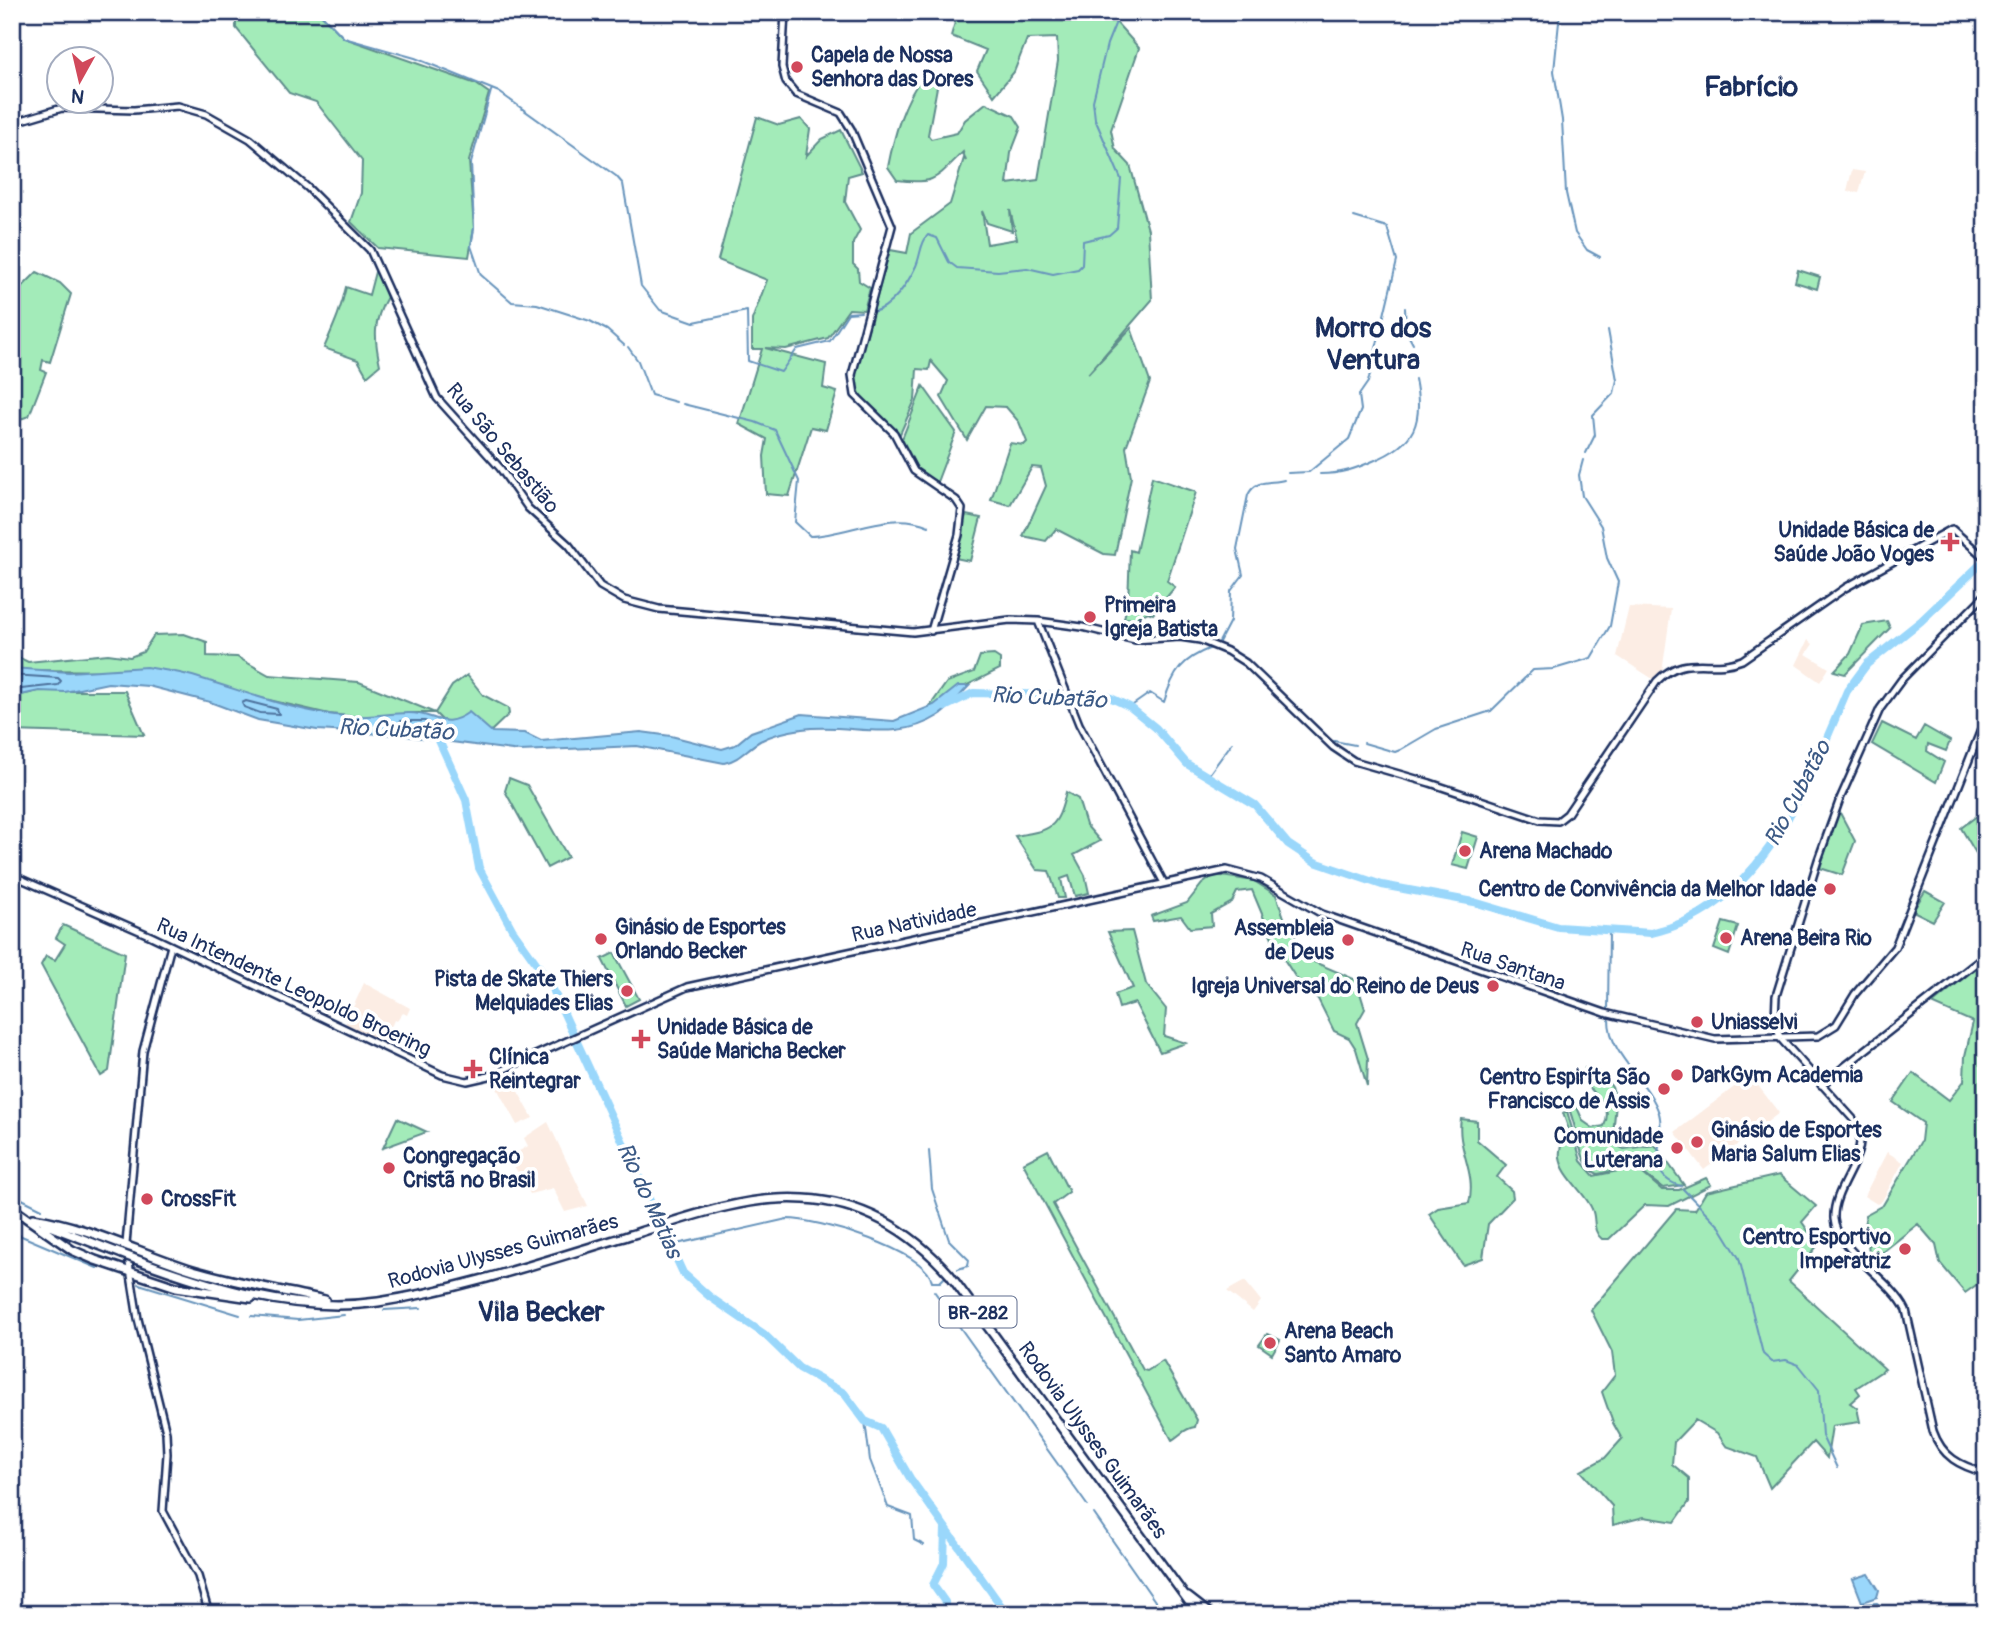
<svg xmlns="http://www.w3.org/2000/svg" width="1998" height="1626" font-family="Pangolin,sans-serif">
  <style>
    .built { fill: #fcede4 }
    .green { fill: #a3ebb9; stroke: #5f8d8c; stroke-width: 2; fill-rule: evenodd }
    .water { fill: #9ad7fb; stroke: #6794bc; stroke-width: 2 }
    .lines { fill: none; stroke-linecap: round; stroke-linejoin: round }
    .shore { stroke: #4e729d; stroke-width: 2 }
    .stream { stroke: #6794bc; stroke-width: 2 }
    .river { stroke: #9ad7fb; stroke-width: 8 }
    .tertiary-casing { stroke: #1b2f5e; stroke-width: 10 }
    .secondary-casing { stroke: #1b2f5e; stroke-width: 10 }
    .trunk-casing { stroke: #1b2f5e; stroke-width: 12 }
    .tertiary { stroke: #fff; stroke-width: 5 }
    .secondary { stroke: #fff; stroke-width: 5 }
    .trunk { stroke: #fff; stroke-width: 7 }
    .trunk-bridge-casing { stroke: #1b2f5e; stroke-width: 12; stroke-linecap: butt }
    .trunk-bridge { stroke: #fff; stroke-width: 7 }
    .poi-dot { fill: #d1495b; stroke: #fff; stroke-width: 2.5 }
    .labels { text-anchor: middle; stroke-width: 7; stroke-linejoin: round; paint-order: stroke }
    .shield { fill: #fff; stroke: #5f6d8e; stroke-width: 2 }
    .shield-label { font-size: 19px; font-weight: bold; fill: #1b2f5e }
    .poi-label { font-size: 21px; font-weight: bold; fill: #1b2f5e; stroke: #fff; text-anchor: start }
    .street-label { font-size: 21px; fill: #1b2f5e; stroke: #fff }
    .water-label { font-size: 23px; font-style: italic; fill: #3b5985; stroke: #fff }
    .district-label { font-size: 28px; font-weight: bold; fill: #1b2f5e; stroke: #fff }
  </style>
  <rect width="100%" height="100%" fill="#fff"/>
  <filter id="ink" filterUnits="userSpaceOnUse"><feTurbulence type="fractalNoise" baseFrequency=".0143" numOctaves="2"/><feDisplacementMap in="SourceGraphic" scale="14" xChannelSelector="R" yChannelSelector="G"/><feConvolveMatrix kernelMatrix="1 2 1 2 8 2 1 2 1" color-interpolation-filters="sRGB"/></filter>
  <g filter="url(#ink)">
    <path class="built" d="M1852,170L1865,172L1859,193L1847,191Z
      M1629,607L1671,609L1662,673L1653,679L1617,656Z
      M1808,640L1813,644L1806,654L1829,668L1820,682L1796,665Z
      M364,983L410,1008L407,1015L403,1013L397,1021L394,1020L384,1043L345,1025Z
      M507,1072L533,1118L517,1125L492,1079Z
      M1750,1075L1779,1113L1704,1170L1675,1132Z
      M548,1122L588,1206L565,1212L553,1188L530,1194L509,1157L528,1146L524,1138Z
      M1887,1152L1903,1162L1882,1201L1877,1204L1864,1196Z
      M1245,1281L1261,1301L1253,1312L1227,1291Z"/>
    <path class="green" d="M236,12H319L344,38L476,84L489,93L469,161L474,228L469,257L378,248L351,222L361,193L362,161L316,102L289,93L236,28Z
      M958,12H1107L1139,48L1111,130L1115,149L1130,165L1148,230L1152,300L1088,374L1131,328L1150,382L1126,447L1131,477L1115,555L1104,554L1056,529L1046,541L1023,536L1046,486L1041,468L1032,467L1010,505L991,500L1010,443L1024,445L1027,442L1019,422L1006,407L986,406L967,440L941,397L948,381L931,361L929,370L917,369L915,400L900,434L863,400L854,380L890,250L907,253L911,233L950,204L964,158L966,161L963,152C936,178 936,185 897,180L888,167C894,136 903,102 923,76H932L937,87L928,135L931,139L957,133L965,120L986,103L1014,116L1021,127L1011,153L1007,184L1038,180L1058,61L1057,38L1027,39L1014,72L994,96L977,71L986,50L951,36ZM1010,210L1017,239L987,244L982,211L987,223L1012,231Z
      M757,117L779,125L801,119L810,129L806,156L822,139L841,130L862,172L848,176L845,202L860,230L853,243V264L858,269L859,281L870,288L864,310L849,309L828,338L786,349L765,348L826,364L823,388L837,392L826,430L811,427L789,496L766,494L764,456L767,439L739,424L762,349H752V320L767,280L718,260Z
      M376,268L387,297C373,321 374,338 380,365L367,376L358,360L324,348C333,327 341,310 346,287L369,295Z
      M1798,270L1820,277L1817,289L1795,282Z
      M37,272L60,283L71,294L50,362L43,360L41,370L46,372L29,416L12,422V297Z
      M923,386L956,432L937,482L920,474L902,439Z
      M1152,477L1196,492L1167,581L1175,587L1153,614L1148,612L1134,619L1124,618L1128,602L1130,550L1136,552Z
      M966,515L981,518L970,561L955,558Z
      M1887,621L1890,628L1845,674L1834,671L1850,654L1863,625Z
      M184,634L207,642V656L237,657L269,675L359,682L435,713L452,686L467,675L483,695L508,708L509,714L488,734L442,720L435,713H410L379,719L329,714L146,671L12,670V654L28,662L108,654L130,657L143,652L154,635Z
      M994,655L1000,659V669L947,695L933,707L930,706L947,682L974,672L980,656Z
      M39,691H125L144,735L12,731V697Z
      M1882,723L1916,740L1924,726L1950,741L1946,751L1928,744L1927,751L1944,762L1936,782L1872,744Z
      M509,778L527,785L568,857L547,868L505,791Z
      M1066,792L1078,799L1086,825L1100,841L1074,855L1085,875L1089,893L1075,896L1069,876L1061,879L1065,898H1058L1049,871L1037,870L1015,836C1051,830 1057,830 1066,792Z
      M1986,809V865H1983L1961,828Z
      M1839,811L1855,841L1842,875L1820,868Z
      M1462,832L1478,837L1468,869L1452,865Z
      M1215,875L1254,881L1276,895L1286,923L1314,962L1356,980L1365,1009L1357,1023L1368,1059L1367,1086L1356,1049L1349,1038L1334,1031L1318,999L1296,978L1275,945L1252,890L1237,892L1232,902L1211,914L1212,926L1190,928L1181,916L1153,921L1151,916L1187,903L1202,884Z
      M1925,891L1945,902L1933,921L1913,911Z
      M1723,922L1738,926L1729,955L1714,949Z
      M63,925L125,953L109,1071L101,1076L41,965L46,956L55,960L65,944L56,938Z
      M1132,931L1146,984L1166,1009L1164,1036L1186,1043L1160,1052L1135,1003L1119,1008L1115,994L1133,988L1108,932Z
      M614,953L639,999L626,1006L602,959Z
      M1986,960V1278L1965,1293L1940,1263L1936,1245L1918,1224L1870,1262L1865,1215L1883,1205L1921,1141L1923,1123L1893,1102L1913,1073L1949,1100L1964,1081L1965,1056L1973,1022L1932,1004Z
      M1585,1068C1593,1068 1599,1072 1605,1078C1625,1098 1610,1120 1614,1144L1624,1149L1655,1145L1684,1185L1663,1188C1629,1164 1640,1164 1598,1174C1578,1167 1578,1126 1568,1107L1571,1103L1576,1105L1583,1121L1593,1128L1604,1126C1615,1103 1592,1095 1583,1079Z
      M1567,1111L1581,1161L1594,1176L1628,1169L1642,1173L1662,1190H1679L1706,1178L1711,1185L1669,1206L1645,1205L1609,1239H1602C1591,1230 1597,1220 1592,1209C1584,1189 1553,1171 1561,1146C1563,1141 1568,1138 1570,1133L1563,1113Z
      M397,1118L427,1132L383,1148Z
      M1461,1119L1477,1121V1140L1506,1165L1497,1177L1512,1191L1513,1198L1488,1224L1483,1258L1463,1265L1429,1214L1438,1208L1469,1203C1477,1171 1456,1149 1461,1119Z
      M1048,1150L1069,1192L1053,1204L1143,1370L1147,1371L1163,1361L1197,1420L1195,1427C1184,1428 1180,1436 1172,1440L1023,1163Z
      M1779,1175L1816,1206L1802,1222L1818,1245L1789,1281L1885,1369L1856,1388L1860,1394L1850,1403L1857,1408L1860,1422L1832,1426L1827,1458L1813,1442L1770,1488L1757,1457L1726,1446L1717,1433L1695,1420L1674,1442L1672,1464L1689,1478V1502L1675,1522L1644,1517L1613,1525L1612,1506L1581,1471L1605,1458L1622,1439L1613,1423L1602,1392L1615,1375L1612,1352L1591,1310L1676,1209L1695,1210L1706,1192Z
      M1267,1334L1280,1340L1272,1354L1259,1345Z"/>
    <path class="water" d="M146,667C164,670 182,672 199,678C247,692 294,712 345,716C366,718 388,713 409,713C436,713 443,731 469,712L492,732L525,733L541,741L641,732L671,736L722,749L735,745L751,732L802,714L894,721L934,705L958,686H969C959,696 950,709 938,716C894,744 850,722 802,729C788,731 771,735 760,741C746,749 740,760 724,763L637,746L520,751L398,735L317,730L258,720L210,702L148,686L108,683L65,692L39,691L12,697V668L69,672Z
      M1869,1574L1879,1590L1877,1597L1862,1602L1853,1579Z
      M1877,1603L1890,1614H1865V1604Z"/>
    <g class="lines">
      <path class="shore" d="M12,675L58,678L61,681L58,685L12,690
        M246,701L277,709L279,714L260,713L244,707L242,703Z
        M401,721H425L434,728L431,731L400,728L398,724Z"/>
      <path class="stream" d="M319,12L344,38L415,58L499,92L616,176L623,184L641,286L660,310L694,322L747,311L748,361L781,372L797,349L830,341L848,313L861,312
        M1560,12L1554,71L1562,120L1566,193L1575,233L1587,250L1600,257
        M1949,12L1955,15
        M1981,32L1986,35
        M491,91L471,163L474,228L471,246L481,275L512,302L537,304L590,321L607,330L624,345
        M1405,308L1406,331L1413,344
        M872,312C891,309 908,283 916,266C921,255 920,243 928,235L937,238L949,262L957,268L998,271L1027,268L1053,274L1078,269L1082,265L1083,241L1109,235L1117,228L1121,179L1095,119L1093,101L1107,44L1120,12
        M628,347L638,361L651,395L676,402
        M683,404L755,422L775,430L799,481L795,522L810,536C849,535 890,509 929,526
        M1586,453L1595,435L1593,415L1614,393L1617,380L1608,330
        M1288,473L1309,472L1349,439L1361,410L1359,395L1368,382L1397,261L1387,227L1354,217
        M1320,474C1341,474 1355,469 1373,461C1415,444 1424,423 1415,379
        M1219,642L1230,621L1231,591L1243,575L1237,549L1248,495C1256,478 1272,484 1284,480
        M1130,707L1150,693L1164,702C1173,672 1182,659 1211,648
        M1334,741L1355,745
        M1364,743L1395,752L1400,750L1436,729L1491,711L1533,670L1554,669L1591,658L1610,626L1618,582L1607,558L1601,526L1582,496L1579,475L1583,460
        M1203,776L1210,773L1232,743
        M1608,1011L1609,931
        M1609,1018C1608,1056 1648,1079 1659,1113C1667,1139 1641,1175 1681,1186
        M929,1151L932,1189L949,1240L969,1260L968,1266L958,1269
        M1683,1189L1720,1227L1739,1258L1763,1354L1772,1362L1786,1360L1799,1365L1819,1390L1822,1436L1837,1468
        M12,1194L42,1209
        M12,1232L97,1268
        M668,1246L787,1219C817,1219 927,1250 932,1282H940L945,1277
        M139,1284L240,1315
        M934,1291L1087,1505
        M384,1310L421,1308
        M251,1316L298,1320L344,1315
        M865,1421L870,1460L888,1507L912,1516L914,1540L924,1545
        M1094,1514L1164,1614"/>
      <path class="river" d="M945,707L973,693L1107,696L1130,707L1156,728L1187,764L1255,805L1288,844L1315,862L1382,885L1474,902L1558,927L1651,933C1763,908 1807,784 1847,691L1867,664L1921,621L1986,559
        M436,734L466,800L479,868L512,929L549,981L683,1273L710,1297L764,1334L799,1368L844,1393L865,1421L881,1428L910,1478L1007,1614
        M945,1528L944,1563L933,1585L945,1602V1614"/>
      <defs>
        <path id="tertiary" d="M785,12L782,67L786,82L796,94L841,113L851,129L892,226L852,375L855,395L894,433L914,471L956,500L962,509L959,535L931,631
          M171,946L143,1051L126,1244L138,1319L166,1432L167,1454L163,1511L198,1576L209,1614
          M1821,1085L1986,955"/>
        <path id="secondary" d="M12,123L62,108L134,110L178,106L206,114L250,139L308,188L370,250L437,398L500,468L528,508L569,545L600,586L624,600L659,609L913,632L1010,620L1038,621L1082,627L1135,640L1180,637L1200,640L1227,651L1246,663L1333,747L1354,761L1430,783L1540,820L1558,821L1567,814L1657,681C1686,652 1710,673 1742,660L1845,588L1952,529L1986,559
          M1986,594L1902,679L1880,709L1840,799L1818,860L1776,996L1775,1019L1780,1038L1853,1119C1877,1151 1832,1183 1834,1219C1836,1250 1892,1280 1906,1310L1933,1431C1942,1457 1960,1466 1986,1473
          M1038,621L1079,724L1164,883
          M12,875L151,936L442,1075L467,1081L489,1076L687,987L1227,870L1261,879L1322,914L1605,1013L1715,1039L1818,1036L1836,1025L1855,994L1895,947L1986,717"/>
        <path id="trunk" d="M12,1208L72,1250L95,1260L176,1287L251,1298
          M33,1218C90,1227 139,1253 193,1270C237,1283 281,1290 325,1300
          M44,1224L122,1254
          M135,1259C211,1287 296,1314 378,1302C464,1289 550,1259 634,1234C688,1217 747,1195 804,1199C863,1202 912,1232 950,1275L1198,1614
          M1188,1597L1210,1614"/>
      </defs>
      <use href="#tertiary" class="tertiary-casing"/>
      <use href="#secondary" class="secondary-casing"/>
      <use href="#trunk" class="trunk-casing"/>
      <use href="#tertiary" class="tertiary"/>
      <use href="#secondary" class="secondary"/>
      <use href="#trunk" class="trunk"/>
      <defs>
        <path id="trunk-bridge" d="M122,1254L135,1259"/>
      </defs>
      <use href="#trunk-bridge" class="trunk-bridge-casing"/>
      <use href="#trunk-bridge" class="trunk-bridge"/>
    </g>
  </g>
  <g class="poi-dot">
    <circle cx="797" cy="67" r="7"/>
    <path d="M1946.5 531.5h7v7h7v7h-7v7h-7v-7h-7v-7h7z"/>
    <circle cx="1090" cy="617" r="7"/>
    <circle cx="1465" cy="851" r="7"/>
    <circle cx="1830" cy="889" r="7"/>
    <circle cx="1726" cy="938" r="7"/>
    <circle cx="601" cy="939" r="7"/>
    <circle cx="1348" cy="940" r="7"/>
    <circle cx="1493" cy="986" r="7"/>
    <circle cx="627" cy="991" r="7"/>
    <circle cx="1697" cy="1022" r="7"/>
    <path d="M637.5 1028.5h7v7h7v7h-7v7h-7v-7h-7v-7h7z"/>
    <path d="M469.5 1058.5h7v7h7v7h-7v7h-7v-7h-7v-7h7z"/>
    <circle cx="1677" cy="1075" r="7"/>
    <circle cx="1664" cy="1089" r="7"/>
    <circle cx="1697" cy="1142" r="7"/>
    <circle cx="1677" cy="1148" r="7"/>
    <circle cx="389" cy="1168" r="7"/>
    <circle cx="147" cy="1199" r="7"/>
    <circle cx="1905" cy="1249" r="7"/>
    <circle cx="1270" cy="1343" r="7"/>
  </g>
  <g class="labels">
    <rect class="shield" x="939.5" y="1296.5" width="77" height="31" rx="5"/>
    <g class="shield-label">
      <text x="978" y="1319">BR-282</text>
    </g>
    <g class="poi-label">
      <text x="811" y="62">Capela de Nossa<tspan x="811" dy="24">Senhora das Dores</tspan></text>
      <text x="1934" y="537" text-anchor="end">Unidade Básica de<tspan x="1934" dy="24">Saúde João Voges</tspan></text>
      <text x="1104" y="612">Primeira<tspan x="1104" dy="24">Igreja Batista</tspan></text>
      <text x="1479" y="858">Arena Machado</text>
      <text x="1816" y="896" text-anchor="end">Centro de Convivência da Melhor Idade</text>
      <text x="615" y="934">Ginásio de Esportes<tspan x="615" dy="24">Orlando Becker</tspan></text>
      <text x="1334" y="935" text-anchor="end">Assembleia<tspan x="1334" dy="24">de Deus</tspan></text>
      <text x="1740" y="945">Arena Beira Rio</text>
      <text x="613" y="986" text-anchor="end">Pista de Skate Thiers<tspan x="613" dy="24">Melquiades Elias</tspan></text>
      <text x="1479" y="993" text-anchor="end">Igreja Universal do Reino de Deus</text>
      <text x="1711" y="1029">Uniasselvi</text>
      <text x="657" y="1034">Unidade Básica de<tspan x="657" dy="24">Saúde Maricha Becker</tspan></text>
      <text x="489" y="1064">Clínica<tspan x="489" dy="24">Reintegrar</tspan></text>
      <text x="1691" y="1082">DarkGym Academia</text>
      <text x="1650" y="1084" text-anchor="end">Centro Espiríta São<tspan x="1650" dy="24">Francisco de Assis</tspan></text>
      <text x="1711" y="1137">Ginásio de Esportes<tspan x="1711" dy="24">Maria Salum Elias</tspan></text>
      <text x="1663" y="1143" text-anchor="end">Comunidade<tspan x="1663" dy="24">Luterana</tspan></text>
      <text x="403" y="1163">Congregação<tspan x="403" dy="24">Cristã no Brasil</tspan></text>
      <text x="161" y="1206">CrossFit</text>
      <text x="1891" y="1244" text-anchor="end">Centro Esportivo<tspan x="1891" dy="24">Imperatriz</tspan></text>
      <text x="1284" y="1338">Arena Beach<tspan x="1284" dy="24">Santo Amaro</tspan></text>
    </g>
    <g class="street-label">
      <text transform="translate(503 448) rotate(50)" y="7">Rua São Sebastião</text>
      <text transform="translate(914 922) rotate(-12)" y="7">Rua Natividade</text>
      <text transform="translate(1513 966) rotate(19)" y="7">Rua Santana</text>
      <text transform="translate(294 987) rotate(25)" y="7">Rua Intendente Leopoldo Broering</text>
      <text transform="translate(503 1251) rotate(-15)" y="7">Rodovia Ulysses Guimarães</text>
      <text transform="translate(1093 1440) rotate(54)" y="7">Rodovia Ulysses Guimarães</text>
    </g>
    <g class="water-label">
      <text transform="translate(1049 697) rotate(3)" y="8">Rio Cubatão</text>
      <text transform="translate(396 729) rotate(3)" y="8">Rio Cubatão</text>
      <text transform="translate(1797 793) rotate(-62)" y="8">Rio Cubatão</text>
      <text transform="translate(650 1200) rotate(65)" y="8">Rio do Matias</text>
    </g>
    <g class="district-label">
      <text x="1751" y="96">Fabrício</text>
      <text x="1373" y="337">Morro dos<tspan x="1373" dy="32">Ventura</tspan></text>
      <text x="541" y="1321">Vila Becker</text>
    </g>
  </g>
  <rect width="1998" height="1626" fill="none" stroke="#fff" stroke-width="42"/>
  <rect x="21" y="21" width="1956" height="1584" fill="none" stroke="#1b2f5e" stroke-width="2.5" filter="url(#ink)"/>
  <g transform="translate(80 80) rotate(188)"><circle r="33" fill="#ffffff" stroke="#a4acbf" stroke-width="2"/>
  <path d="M0-5L12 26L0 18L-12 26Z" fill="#d1495b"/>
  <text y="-10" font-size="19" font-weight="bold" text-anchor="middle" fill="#1b2f5e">N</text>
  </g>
</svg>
